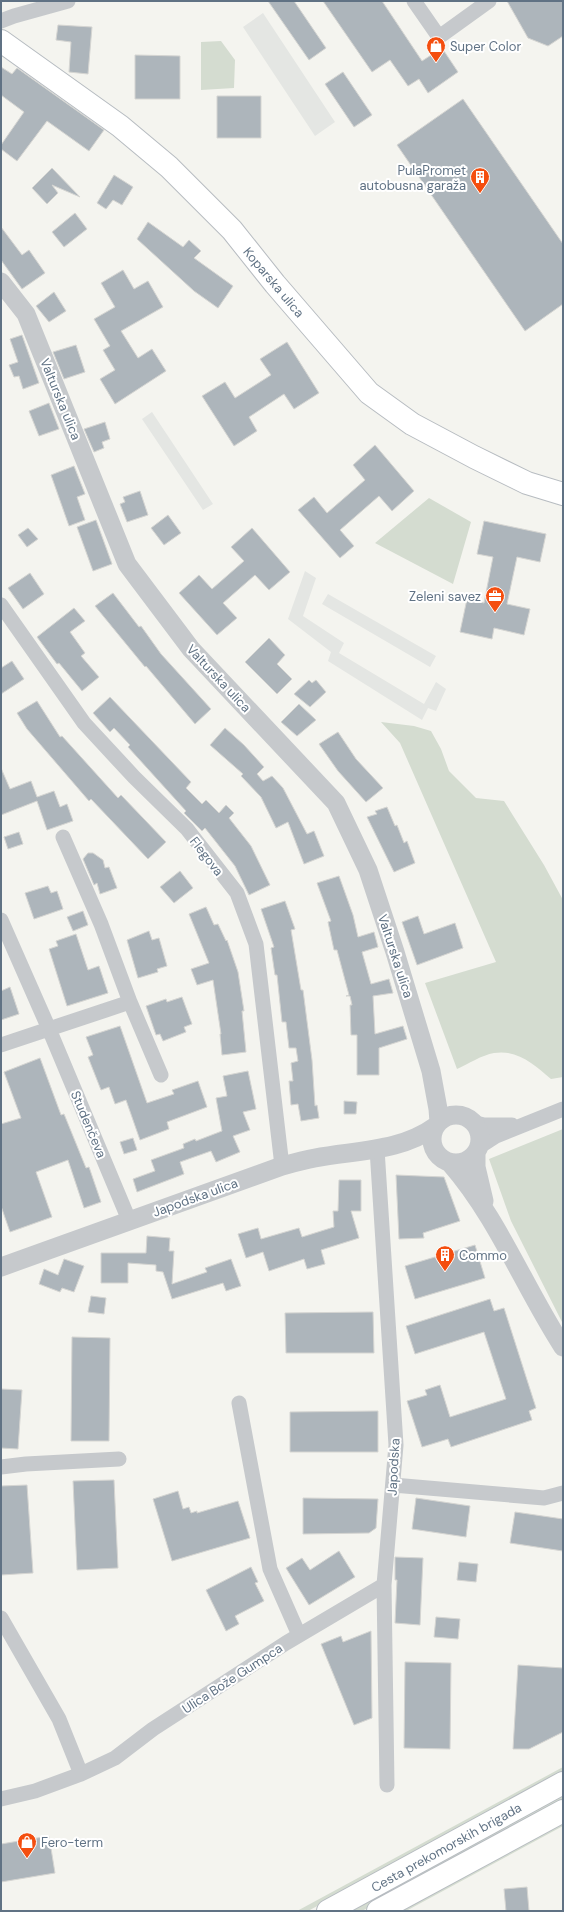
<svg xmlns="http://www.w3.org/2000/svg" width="564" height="1912" font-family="'DM Sans',sans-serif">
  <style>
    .built { fill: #e4e6e3 }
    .green { fill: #d4dcd0 }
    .building { fill: #adb5bb; stroke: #d5d5d2 }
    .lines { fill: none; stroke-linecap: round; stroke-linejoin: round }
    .secondary-casing { stroke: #b7bcc1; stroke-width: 24 }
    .minor { stroke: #c6c9cc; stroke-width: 15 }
    .tertiary { stroke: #c6c9cc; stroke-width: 19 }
    .secondary { stroke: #fff; stroke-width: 22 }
    .labels { text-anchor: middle; stroke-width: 4; stroke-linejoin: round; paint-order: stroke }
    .poi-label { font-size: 13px; fill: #607284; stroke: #fff; text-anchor: start }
    .street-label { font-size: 13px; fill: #607284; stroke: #fff }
  </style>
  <rect width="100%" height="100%" fill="#f4f4ef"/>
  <path class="built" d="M263,13L335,122L315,136L243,27Z
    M152,412L213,504L203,510L142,419Z
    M305,571L316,578L303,616L344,643L339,653L424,704L436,682L446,689L436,711L428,708L422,720L328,661L331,652L288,619Z
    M328,594L436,656L430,667L322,604Z"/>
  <path class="green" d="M221,41L235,60L234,88L201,90V42Z
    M429,498L471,522L453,584L375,543Z
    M381,722L414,726L431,731L441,749L449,771L476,798L504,801L544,865L563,900V1077L551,1079C535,1065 517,1049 494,1053C482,1055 468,1064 457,1069L425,983L496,962L400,743Z
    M563,1129V1324L511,1221L489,1159Z
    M563,1767V1773L533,1789L308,1911H297Z
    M563,1792V1801L362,1911H342Z
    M563,1820V1826L406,1911H396Z"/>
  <path class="building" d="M268,1H294L326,48L309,60Z
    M323,1H382L422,61L442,48L458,72L428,93L419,79L408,86L390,60L372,72Z
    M507,1H563V36L548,46L528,38Z
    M58,25L92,27L88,74L69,72L71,42L56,40Z
    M135,55L180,56V99H135Z
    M1,67L12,74L17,68L104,130L89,151L47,121L17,161L1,149V145L24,112L1,95Z
    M343,72L372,115L354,127L325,84Z
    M217,96H261V138H217Z
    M463,99L563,244V304L525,331L397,145Z
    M52,168L80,197L52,185L58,193L47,204L32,188Z
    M114,175L133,187L122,205L113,200L106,209L97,203Z
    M75,213L87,229L64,247L52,232Z
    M148,222L183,247L189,240L201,251L194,258L233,286L218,308L194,291L137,239Z
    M1,227L22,255L29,250L45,273L22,289L1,260Z
    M123,270L134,289L148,281L163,307L121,331L138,358L152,349L166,371L115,404L100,379L115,370L103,350L110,346L94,319L115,307L101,283Z
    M54,292L66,311L49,322L36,306Z
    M22,335L39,383L23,389L19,376L14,377L9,365L18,362L10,339Z
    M287,342L319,393L294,409L284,394L249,417L257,431L234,446L202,396L225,382L235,398L271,375L260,359Z
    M76,345L85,372L64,379L53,352Z
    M49,403L59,429L39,436L29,411Z
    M105,422L110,439L102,442L104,448L94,452L84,429Z
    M375,445L414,491L392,511L379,496L340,530L354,546L340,558L298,510L314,497L327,513L365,480L353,465Z
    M74,466L85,494L77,497L85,520L69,526L51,475Z
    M140,491L148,515L127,522L120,504L125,502L123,497Z
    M168,515L181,533L164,545L151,528Z
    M96,520L112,564L93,571L77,527Z
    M484,521L546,534L540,562L517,557L507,604L530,609L524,635L494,628L492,639L460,632L467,599L484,603L493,557L477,554Z
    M28,528L38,539L27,547L18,535Z
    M252,528L290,572L269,590L255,575L223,603L237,618L217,635L179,593L199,575L212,589L244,561L231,547Z
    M30,573L44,594L23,609L8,588Z
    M113,593L139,627L141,626L161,654L211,709L195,724L146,666L145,667L95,606Z
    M74,608L85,621L70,632L85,653L81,656L99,677L82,691L59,663L57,664L37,637Z
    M269,638L285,655L277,664L292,679L277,694L245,662Z
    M12,661L24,679L1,694V668Z
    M309,680L312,683L316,680L326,692L310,707L294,694Z
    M110,697L191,782L186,788L202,804L206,800L219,813L226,805L234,813L229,818L251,846L270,885L249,895L235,866L205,828L202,831L184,813L186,811L128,747L130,745L114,728L110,732L93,713Z
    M37,701L60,737L62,736L118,798L121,795L166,842L148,859L91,799L89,801L27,729L17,713Z
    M299,704L316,720L297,736L281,722Z
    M225,728L244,745L264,767L257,774L263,781L272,776L283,788L307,834L314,831L324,856L304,864L288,822L276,828L261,797L241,776L243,774L210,745Z
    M338,732L356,759L383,788L366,802L338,771L319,744Z
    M1,768L10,789L31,781L37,797L54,791L60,807L67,804L73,821L47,830L37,801L1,815Z
    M387,807L395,826L397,825L404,843L407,841L415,863L394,872L367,817L377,814L375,811Z
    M19,832L23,844L8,849L4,837Z
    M88,853H93L103,860L105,868L109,867L117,888L100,894L97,883L94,885L83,859Z
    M180,871L193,888L174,903L160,887Z
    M339,876L353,915L358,937L374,932L378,947L362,952L371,984L389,979L393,993L373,996L375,1034L403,1026L407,1039L379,1048V1075H357V1035H351L350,1005H352L350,996H346L349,995L337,950H334L328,922L331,921L317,883Z
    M48,886L51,893L57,891L63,909L34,919L25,893Z
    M285,901L295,929L291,930L301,990H303L312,1060L315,1106L317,1105L319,1118L301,1121L298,1104L291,1105L289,1081H293L291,1063L298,1061L296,1048H289L286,1022H282L277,975H275L271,948L274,947L261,909Z
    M206,907L214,925L218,924L226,941L227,940L238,972L244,1011H242L246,1052L222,1055L220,1034H221L213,980L197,985L191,969L209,963L189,914Z
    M83,911L88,925L73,931L67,917Z
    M418,916L424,934L455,923L463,948L417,965L402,922Z
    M149,931L152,940L159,938L167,966L157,969L158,972L138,978L127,940Z
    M76,934L88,970L99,966L108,993L67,1006L49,949L58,946L56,941Z
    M10,987L19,1014L1,1020V991Z
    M182,997L192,1024L184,1027L186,1032L163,1041L160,1034L156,1035L146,1006L166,999L167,1002Z
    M120,1026L147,1103L174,1094L172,1090L198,1081L207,1107L167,1122L169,1129L140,1140L126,1100L115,1104L109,1087L101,1090L88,1057L93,1055L86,1037Z
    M40,1058L61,1115L64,1114L86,1168L89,1167L101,1202L84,1208L68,1160L36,1172L52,1217L10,1232L1,1206V1124L21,1118L4,1072Z
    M248,1071L256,1109L243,1112L250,1130L233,1136L240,1152L216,1162L211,1151L180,1162L184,1174L137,1192L133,1179L155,1171L151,1160L184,1148L183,1144L195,1139L196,1141L222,1131L216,1098L227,1096L223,1076Z
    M344,1101L357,1102L356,1114H344Z
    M133,1138L137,1150L124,1154L120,1142Z
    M396,1175L444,1177L460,1221L423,1233L424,1238L399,1239Z
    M339,1180H361V1211H351L359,1238L321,1250L325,1264L307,1269L304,1259L269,1271L263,1252L246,1258L238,1234L258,1228L261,1239L299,1228L302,1237L334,1227L333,1211H338Z
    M147,1236L170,1238L169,1251H174L172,1284L207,1272L205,1268L231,1259L241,1286L226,1291L223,1283L172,1299L163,1272L156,1271V1265L128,1263V1283H101V1253H146Z
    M475,1245L485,1278L415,1299L405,1266Z
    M64,1259L84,1266L74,1292L62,1288L60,1292L39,1284L44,1269L58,1275Z
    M91,1296L106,1298L104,1314L88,1312Z
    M490,1299L494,1311L504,1308L536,1408L529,1411L532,1420L451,1447L448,1439L422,1447L407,1401L427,1395L425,1390L440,1385L450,1417L506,1399L484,1332L415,1354L406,1326Z
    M373,1312L374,1353H286L285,1313Z
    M72,1337L110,1338L109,1441H71Z
    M1,1389L22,1390L18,1449L1,1448Z
    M378,1411V1452H290V1412Z
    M114,1480L118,1568L77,1570L73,1481Z
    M27,1485L33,1573L1,1575V1486Z
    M178,1491L183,1509L189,1507L191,1513L197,1511V1513L238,1501L250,1538L172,1561L153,1499Z
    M303,1498L378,1499L376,1528L369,1533L303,1534Z
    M416,1498L470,1506L466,1537L412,1529Z
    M515,1512L563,1519V1551L510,1543Z
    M339,1551L355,1577L309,1605L286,1568L302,1558L310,1570Z
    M395,1557L423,1558L420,1625L395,1623L397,1580H395Z
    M459,1562L478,1564L476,1582L457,1580Z
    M251,1567L258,1582L255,1583L264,1601L235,1616L239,1624L226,1631L206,1590Z
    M436,1617L460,1619L458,1639L434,1637Z
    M371,1631L372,1718L354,1725L321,1644L341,1636L343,1642Z
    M405,1662L451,1663L450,1749L404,1748Z
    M518,1665L563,1668V1732L529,1749H513Z
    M49,1836L55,1873L1,1882V1844Z
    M527,1887L529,1911H506L504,1889Z"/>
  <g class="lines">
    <defs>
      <path id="secondary" d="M1,41L120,126L169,167L232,230L275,284L369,393L412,424L474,457L527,483L563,494
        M328,1911L563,1783
        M378,1911L563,1811"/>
    </defs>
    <use href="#secondary" class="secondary-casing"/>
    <path class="minor" d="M414,1L439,37L489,1
      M1,21L14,16L68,1
      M1,605L84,723L134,777L187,829L237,893L256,944L282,1166
      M63,837L101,924L130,1002
      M1,920L49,1029L129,1220
      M1,1045L130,1002L161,1075
      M472,1122L484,1125H512
      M479,1147L496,1136L563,1109
      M377,1149L396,1445L384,1585L387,1785
      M239,1403L270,1569L299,1635
      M1,1467L26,1464L119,1459
      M393,1485L544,1498L563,1493
      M1,1618L59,1719L81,1774
      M1,1799L35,1791L81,1774L115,1758L153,1729L286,1643L384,1585"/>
    <path class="tertiary" d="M1,282L26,314L127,564L191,649L336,803L368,870L395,952L431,1071L438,1109L439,1122
      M432 1139a24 24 0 1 1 48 0a24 24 0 1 1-48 0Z
      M476,1153V1167L484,1201
      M450,1163C498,1218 524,1287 563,1347
      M1,1267L282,1166C293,1163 304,1160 315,1158C357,1150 400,1152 436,1126"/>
    <use href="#secondary" class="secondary"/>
  </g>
  <defs>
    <symbol id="shop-pin" viewBox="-11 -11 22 30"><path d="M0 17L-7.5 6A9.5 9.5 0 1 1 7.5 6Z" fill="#f44e0f" stroke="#fff"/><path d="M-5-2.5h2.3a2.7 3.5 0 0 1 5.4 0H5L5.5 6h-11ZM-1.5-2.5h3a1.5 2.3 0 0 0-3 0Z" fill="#fff"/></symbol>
    <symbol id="building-pin" viewBox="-11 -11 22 30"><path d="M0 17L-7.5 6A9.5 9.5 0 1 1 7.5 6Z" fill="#f44e0f" stroke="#fff"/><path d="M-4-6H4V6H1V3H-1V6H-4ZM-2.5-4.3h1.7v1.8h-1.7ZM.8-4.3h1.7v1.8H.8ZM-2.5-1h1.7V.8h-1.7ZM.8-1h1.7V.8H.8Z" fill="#fff"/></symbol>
    <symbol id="office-pin" viewBox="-11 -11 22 30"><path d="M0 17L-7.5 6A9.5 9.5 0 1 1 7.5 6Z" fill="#f44e0f" stroke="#fff"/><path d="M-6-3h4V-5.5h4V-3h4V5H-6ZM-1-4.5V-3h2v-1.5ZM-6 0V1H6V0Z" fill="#fff"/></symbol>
  </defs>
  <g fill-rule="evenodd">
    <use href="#shop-pin" x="425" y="35" width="22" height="30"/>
    <use href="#building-pin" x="469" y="166" width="22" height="30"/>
    <use href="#office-pin" x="484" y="585" width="22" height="30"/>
    <use href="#building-pin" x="434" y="1244" width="22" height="30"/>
    <use href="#shop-pin" x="16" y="1831" width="22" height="30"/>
  </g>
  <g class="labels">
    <g class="poi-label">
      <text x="450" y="51">Super Color</text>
      <text x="466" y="175" text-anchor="end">PulaPromet<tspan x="466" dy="15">autobusna garaža</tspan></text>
      <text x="481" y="601" text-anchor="end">Zeleni savez</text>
      <text x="459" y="1260">Commo</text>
      <text x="41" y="1847">Fero-term</text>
    </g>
    <g class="street-label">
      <text transform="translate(274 282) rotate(50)" y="5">Koparska ulica</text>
      <text transform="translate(61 399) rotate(68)" y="5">Valturska ulica</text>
      <text transform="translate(219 678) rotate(47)" y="5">Valturska ulica</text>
      <text transform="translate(207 856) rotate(52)" y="5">Flegova</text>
      <text transform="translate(396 956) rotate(72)" y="5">Valturska ulica</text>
      <text transform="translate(89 1124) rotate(67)" y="5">Studenčeva</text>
      <text transform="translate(195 1197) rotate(-20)" y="5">Japodska ulica</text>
      <text transform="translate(393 1467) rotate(-87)" y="5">Japodska</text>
      <text transform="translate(232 1678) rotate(-33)" y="5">Ulica Bože Gumpca</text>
      <text transform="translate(446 1847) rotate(-29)" y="5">Cesta prekomorskih brigada</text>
    </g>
  </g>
  <rect width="564" height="1912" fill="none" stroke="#607284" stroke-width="4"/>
</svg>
